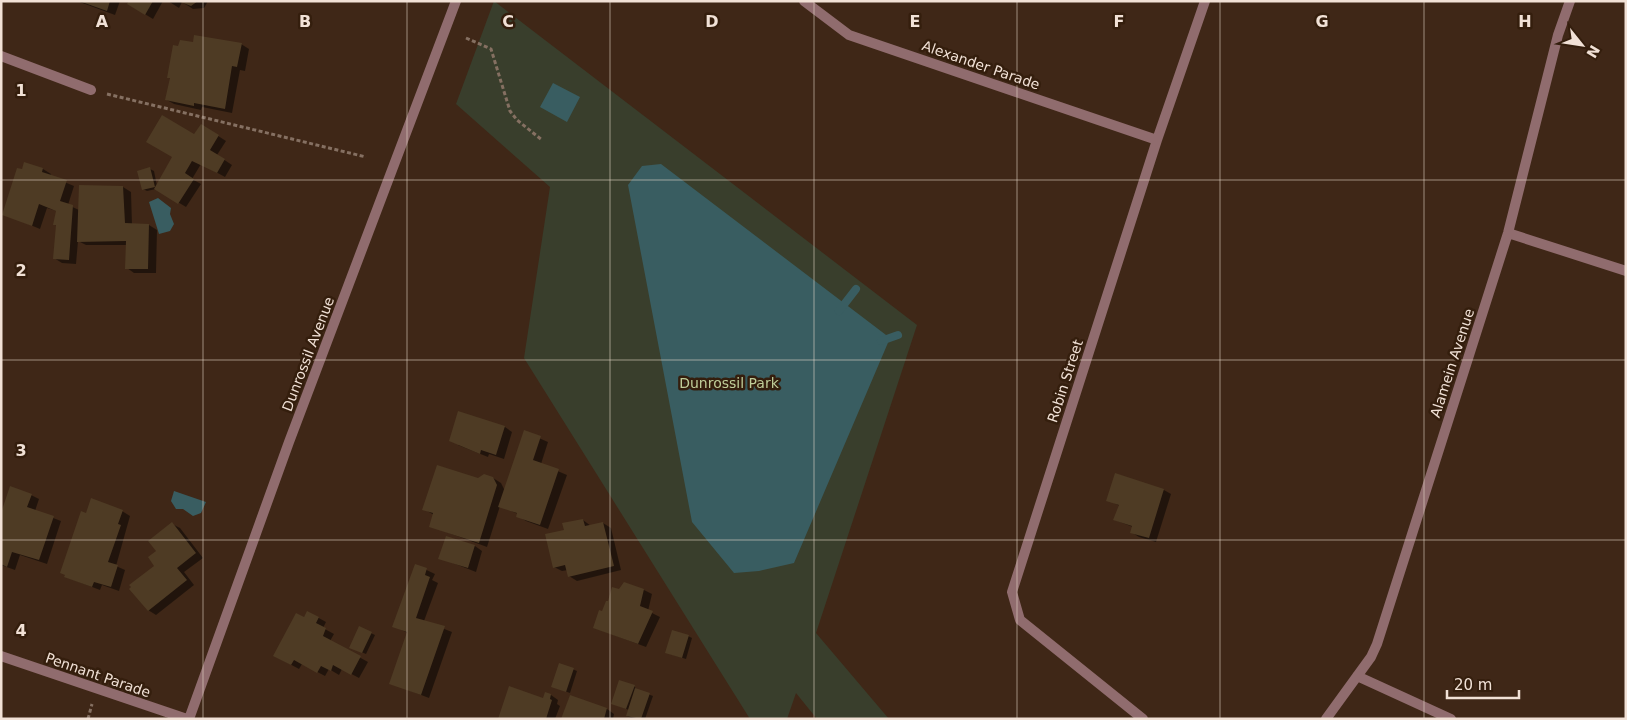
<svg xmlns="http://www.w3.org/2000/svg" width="1627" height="720" font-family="'DejaVu Sans',sans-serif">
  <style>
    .green { fill: #393e2c }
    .water { fill: #395d61 }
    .shadow { fill: #0007 }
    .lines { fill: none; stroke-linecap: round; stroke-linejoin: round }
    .stream { stroke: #395d61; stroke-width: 8 }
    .building { fill: #4e3b24 }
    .path { stroke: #857062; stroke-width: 3; stroke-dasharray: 4 2.5; stroke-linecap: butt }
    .minor { stroke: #906c6e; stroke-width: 10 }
    .grid { fill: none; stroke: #f1e1d6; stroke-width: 1; stroke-opacity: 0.55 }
    .labels { text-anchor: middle; stroke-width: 5; stroke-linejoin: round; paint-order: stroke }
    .street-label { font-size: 14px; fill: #f1e1d6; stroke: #341e0d }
    .park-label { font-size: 14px; fill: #bfcd99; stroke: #341e0d }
    .grid-label { font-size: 16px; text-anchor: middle; font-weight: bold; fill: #f1e1d6; stroke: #341e0d; stroke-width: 5; stroke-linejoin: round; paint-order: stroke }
  </style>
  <rect width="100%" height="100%" fill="#3f2717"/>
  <path class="green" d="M494,1L917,325L816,633L889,719H817L796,693L787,719H750L524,358L550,187L456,104Z"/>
  <path class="water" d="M553,83L580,97L567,122L540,107Z
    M661,164L890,338L794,563L759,571L734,573L692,522L628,185L642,166Z
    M158,198L171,208L170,214L174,224L170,231L159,234L149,202Z
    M174,491L206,502L201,513L193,516L183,509H176L171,501Z"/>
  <path class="shadow" d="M77,1H120L115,15Z
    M130,1H163L153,19L128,4Z
    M168,1H208L204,8L193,9L182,2L179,8Z
    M241,44L249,49L245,71L240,70L232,113L202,107L201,110L174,104L167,100L171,79L168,77Z
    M201,125L226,141L217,155L232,165L225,177L201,164L192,179L201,184L186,207L156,189L147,191L143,189L150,169L154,171L157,186Z
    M25,163L43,169L51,174L50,176L74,186L68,205L79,210L123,187L131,192L132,225H149L157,230L156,273H134L127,268V245H86L78,241L76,264L62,263L54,258L57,226L54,224L57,211L47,208L40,229L4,214Z
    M505,427L512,432L504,459L489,454L488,457L458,445Z
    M525,432L548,442L541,464L567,475L548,529L526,521L518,516V514L500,506L487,547L430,526L434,515L424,509L478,479L493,478L501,483L505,491Z
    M1164,490L1171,494L1156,542L1139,537L1131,532L1133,527L1115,520L1120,506L1108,500Z
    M31,495L39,499L35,511L61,521L47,564L20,555L15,570L1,565V517Z
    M122,511L130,516L116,566L125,570L119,591L102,585L100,590L66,577L87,515Z
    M583,520L591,526L603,523L611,528L621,570L577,581L569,576L568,570L562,571L554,567L565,531Z
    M172,524L180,528L203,558L184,572L194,585L156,615L148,610L158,551Z
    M475,546L482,551L476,572L440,558Z
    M416,565L435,574L432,580L438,583L424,621L452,632L429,698L390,683L408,633L393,626Z
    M644,590L652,594L648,611L660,617L646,647L595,628L608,603L619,591Z
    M308,612L326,622L323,628L334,634L330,641L368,662L359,678L342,669L339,675L329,669L325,676L302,664L299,669L275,656Z
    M360,628L375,635L366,654L354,649Z
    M688,636L692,638L686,659L670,654Z
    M560,664L577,671L570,693L556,688Z
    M634,686L637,690L653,696L645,719L631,718L627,716L629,710L616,705Z
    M551,695L558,700L557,704L560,706L555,719H499Z
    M570,696L607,709L614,714L613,719H562Z"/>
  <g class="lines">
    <path class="stream" d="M839,311L856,289
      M881,341L898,335"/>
  </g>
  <path class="building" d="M79,1H110L107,11Z
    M129,1H153L145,15L127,4Z
    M178,1H198L191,6Z
    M194,35L242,43L237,67L232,66L225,109L194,103V106L165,100L170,78H167L173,45L178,46L180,40L193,42Z
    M162,115L194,134L201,124L219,135L210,150L225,159L217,173L192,161L185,173L194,179L178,204L154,189L172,157L146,142Z
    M24,162L43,168L42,172L67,180L60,201L73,205L69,260L53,259L56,225H53L56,211L39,204L32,226L2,215L17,168L22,169Z
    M150,167L155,187L142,190L137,171Z
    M79,185L123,186L125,223L149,224L148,269H125L126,241L77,242Z
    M458,411L505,426L496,455L481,450L480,454L449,441Z
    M524,430L541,436L533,460L559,469L540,525L516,517L517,513L498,507Z
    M437,465L478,478L484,474L493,477L497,485L479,543L429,527L433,513L422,510Z
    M1115,473L1164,489L1149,538L1130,533L1132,526L1113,520L1119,505L1106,501Z
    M10,486L32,494L27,507L54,516L39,560L12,552L7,567L1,564V513Z
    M91,498L123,510L118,524L121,525L108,562L118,565L111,587L94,582L92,587L64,577L65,575L60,573L81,511L86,513Z
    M583,519L585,526L603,522L614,566L568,577L565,565L553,568L545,534L564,530L562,523Z
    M172,522L196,553L177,568L187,580L148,611L129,589L131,587L129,585L154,566L148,557L156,551L148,541Z
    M446,536L475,545L468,568L438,559Z
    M415,564L427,568L425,575L430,577L416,618L445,626L421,695L389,684L407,632L392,627Z
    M624,582L644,589L640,606L653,611L638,644L593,628L599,610L602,611L606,601H608L612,587L619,589Z
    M307,611L319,617L316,623L326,628L323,636L361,656L351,675L333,665L331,671L321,666L317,673L294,660L291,665L273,656L296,613L304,617Z
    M359,626L372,632L362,653L349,648Z
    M672,630L689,635L682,658L665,653Z
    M559,663L574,668L566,692L551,687Z
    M619,680L635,685L626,709L611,704Z
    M509,686L543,698L545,692L551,694L550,699L552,700L546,719H498Z
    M635,688L650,693L641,719L626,716Z
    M570,695L607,708L604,719H561Z"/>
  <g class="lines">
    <path class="path" d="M466,38L491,49L510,111L517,120L542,140
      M107,94L366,157
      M88,719L92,704"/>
    <path class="minor" d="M804,1L849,35L1157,140
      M1,56L91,90
      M1508,233L1626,271
      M1,656L187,719
      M1357,676L1451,719
      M189,719L289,442L456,1
      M1143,719L1020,620L1012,592L1157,140L1205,1
      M1326,719L1371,657L1377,644L1508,233L1558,35L1570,1"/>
  </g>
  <path class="grid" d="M203,1V719M407,1V719M610,1V719M814,1V719M1017,1V719M1220,1V719M1424,1V719M1,180H1626M1,360H1626M1,540H1626"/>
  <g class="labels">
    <g class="street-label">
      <text transform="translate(981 65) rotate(19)" y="5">Alexander Parade</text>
      <text transform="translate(308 354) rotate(-69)" y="5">Dunrossil Avenue</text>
      <text transform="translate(1452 363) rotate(-72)" y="5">Alamein Avenue</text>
      <text transform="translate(1065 381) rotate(-72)" y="5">Robin Street</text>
      <text transform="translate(98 675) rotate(19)" y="5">Pennant Parade</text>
    </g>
    <g class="park-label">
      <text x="729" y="388">Dunrossil Park</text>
    </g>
  </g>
  <g class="grid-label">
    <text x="102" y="27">A</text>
    <text x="305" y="27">B</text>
    <text x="508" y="27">C</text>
    <text x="712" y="27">D</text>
    <text x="915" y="27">E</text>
    <text x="1119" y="27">F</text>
    <text x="1322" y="27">G</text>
    <text x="1525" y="27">H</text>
    <text x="21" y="96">1</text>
    <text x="21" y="276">2</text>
    <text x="21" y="456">3</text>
    <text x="21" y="636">4</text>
  </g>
  <rect width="1627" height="720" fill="none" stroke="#f1e1d6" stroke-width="5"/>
  <g transform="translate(1582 45) rotate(120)" stroke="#341e0d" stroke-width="4" paint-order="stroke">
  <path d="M0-4L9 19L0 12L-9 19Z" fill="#f1e1d6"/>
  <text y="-8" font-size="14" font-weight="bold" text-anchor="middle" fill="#f1e1d6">N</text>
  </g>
  <path d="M1447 690v8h72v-8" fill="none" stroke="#f1e1d6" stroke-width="2.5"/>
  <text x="1454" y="690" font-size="15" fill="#f1e1d6" stroke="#341e0d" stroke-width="4" paint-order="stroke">20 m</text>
</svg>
